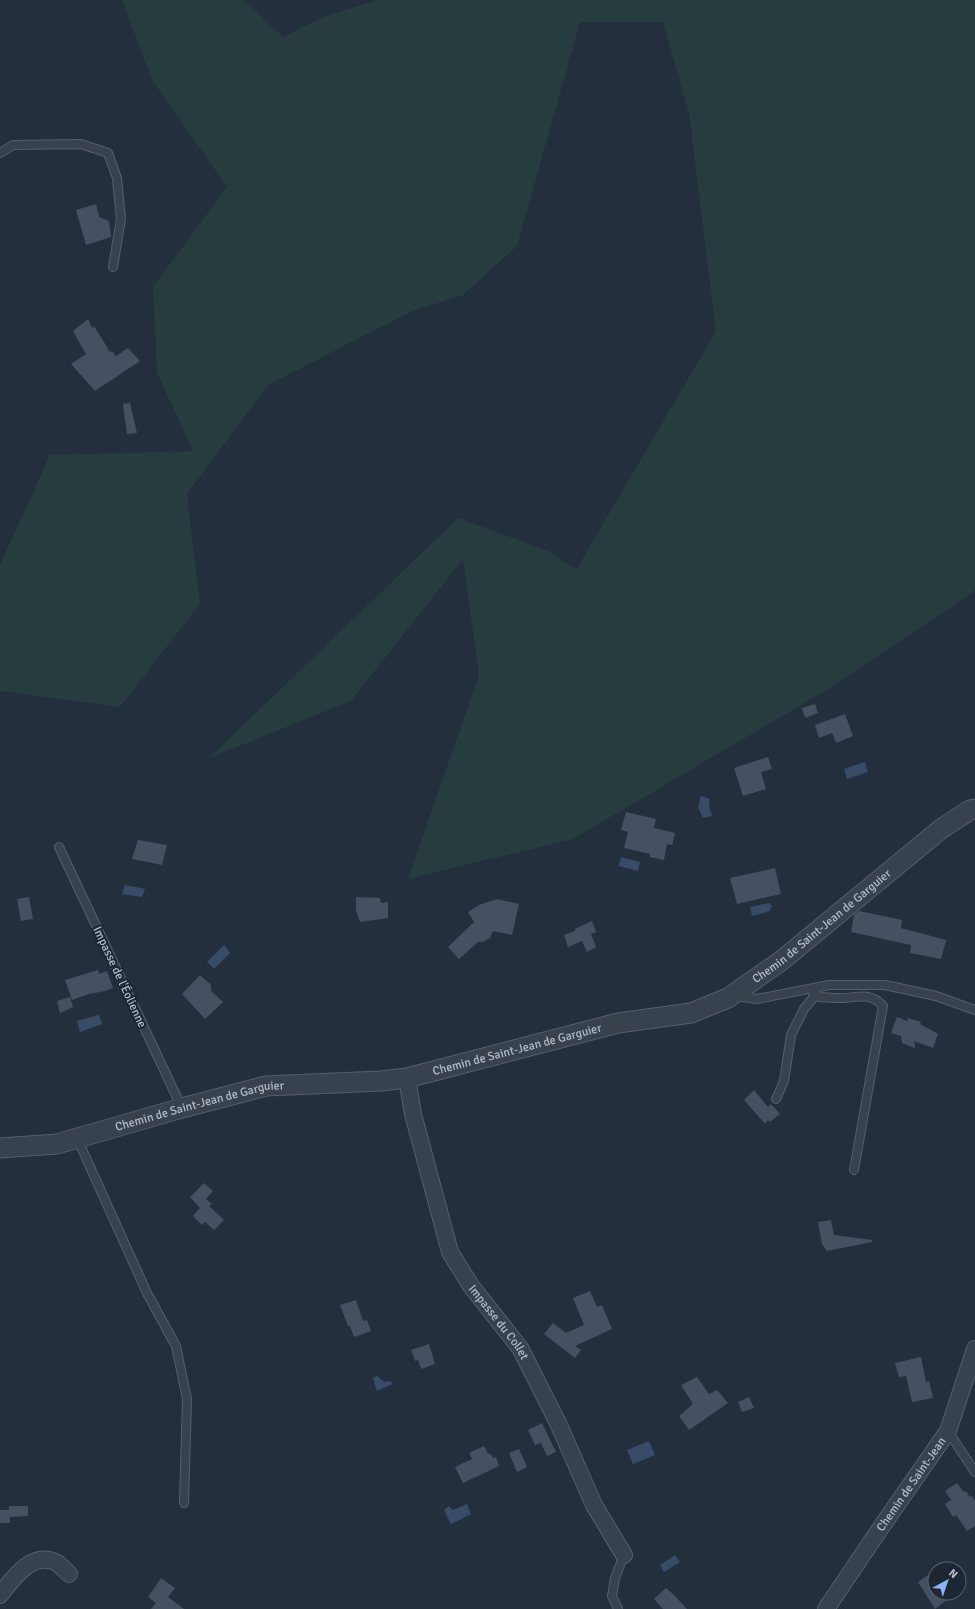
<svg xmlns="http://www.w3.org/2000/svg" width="975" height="1609" font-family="Signika,sans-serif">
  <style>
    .green { fill: #263c3f }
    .water { fill: #394c67 }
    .building { fill: #455162 }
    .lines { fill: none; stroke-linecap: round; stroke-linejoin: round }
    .service-casing { stroke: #565f6c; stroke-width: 10 }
    .minor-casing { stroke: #565f6c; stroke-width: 18 }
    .tertiary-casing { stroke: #565f6c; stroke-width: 21 }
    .service { stroke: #38414e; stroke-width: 8 }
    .minor { stroke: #38414e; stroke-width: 16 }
    .tertiary { stroke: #38414e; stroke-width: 19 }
    .labels { text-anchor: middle; stroke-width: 4; stroke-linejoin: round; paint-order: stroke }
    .street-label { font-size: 12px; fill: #b4bcc9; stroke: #1d2633 }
  </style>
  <rect width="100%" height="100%" fill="#242f3e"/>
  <path class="green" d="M122,0H243L283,37L328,15L378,0H975V589L972,593L835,685L573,839L408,879L479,675L463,559L351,701L209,758L458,518L548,551L576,570L716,331L689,113L663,22H580L517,246L463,295L412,311L268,385L187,494L200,604L120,707L0,691V565L50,455L193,451L157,373L153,287L227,187L152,80Z"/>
  <path class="water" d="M865,762L868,772L847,779L844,769Z
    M701,796L710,799L709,806L712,816L703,818L698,807Z
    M621,857L640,862L638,871L619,866Z
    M125,885L145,889L142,897L122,894Z
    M769,903L772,906L770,911L752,916L750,907Z
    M224,945L230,953L214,969L207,962Z
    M99,1015L102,1024L80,1032L77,1021Z
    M377,1376L384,1382L390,1381L393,1384L377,1391L373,1378Z
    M649,1441L655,1455L633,1464L627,1450Z
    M467,1504L471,1514L451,1524L444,1510L449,1506L453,1510Z
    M675,1555L680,1562L664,1572L660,1565Z"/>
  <path class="building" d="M96,204L99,217L109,221L111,237L86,245L76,210Z
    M88,319L92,328L94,326L110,352L112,351L116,356L128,348L140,361L95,391L71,364L86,354L73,331Z
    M130,403L137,433L127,434L123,404Z
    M815,704L818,713L805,718L802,708Z
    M845,714L853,736L836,743L832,733L819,738L815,725Z
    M768,757L772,769L761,772L766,789L743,796L734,768Z
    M626,812L656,819L654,828L675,833L672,845L667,844L664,860L650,857V854L624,848L628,832L621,830Z
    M138,840L167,845L162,865L132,859Z
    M775,868L781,894L737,904L730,878Z
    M29,897L33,919L21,921L17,899Z
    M356,897L380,898L381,903L388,902V918L360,922L356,910Z
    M497,899L519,904L512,935L493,931L490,938L483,942H478L459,959L448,947L474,922L468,912L479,905Z
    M859,911L902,920L901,928L946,940L941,959L910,953L911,945L851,932L854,915Z
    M592,921L596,932L591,934L596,947L587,952L582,941L568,947L564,935L575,931V929Z
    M98,970L99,974L107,971L113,988L105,991L89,994L72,1000L65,980Z
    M200,975L211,985V991L223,1002L205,1019L182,994Z
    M70,997L73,1007L60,1013L57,1001Z
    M897,1017L907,1021L908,1018L921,1022L920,1024L938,1034L933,1048L914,1041L915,1048L902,1043L901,1036L891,1033Z
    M754,1090L768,1107L771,1104L780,1114L770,1122L768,1120L765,1124L744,1100Z
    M204,1183L213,1191L206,1199L212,1204L209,1206L224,1220L214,1230L205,1222L202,1225L193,1216L200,1208L190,1197Z
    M831,1220L834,1235L872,1240V1242L827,1251L822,1244L818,1222Z
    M590,1291L597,1307L602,1305L612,1329L575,1346L581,1350L575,1358L544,1334L553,1323L566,1333L584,1325L573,1298Z
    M356,1300L363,1321L367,1320L371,1331L354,1337L350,1326H348L340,1305Z
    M429,1344L435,1364L421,1369L418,1360L415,1361L411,1350Z
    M921,1357L926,1382L929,1381L933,1398L912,1402L906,1376L899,1377L895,1363Z
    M697,1377L709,1394L717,1390L728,1403L689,1430L679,1416L693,1404L681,1385Z
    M749,1397L754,1408L742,1412L738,1402Z
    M542,1423L556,1452L547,1456L541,1443L535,1445L528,1430Z
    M484,1446L488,1454L490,1453L493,1458L496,1457L499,1466L463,1483L455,1467L472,1459L469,1453Z
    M519,1449L527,1467L517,1472L509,1453Z
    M957,1483L964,1492L966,1491L970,1497L972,1496L975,1501V1526L967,1531L956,1515L953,1517L945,1504L951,1500L945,1491Z
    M9,1506H28V1516L10,1517V1523H0V1510H9Z
    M931,1573L935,1579V1593H956L935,1609L918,1582Z
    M161,1578L175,1588L168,1597L184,1609H151L156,1603L148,1597Z
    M666,1588L674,1595L687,1609H663L654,1599Z"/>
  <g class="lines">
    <defs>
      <path id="service" d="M0,153L13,145L81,144L108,153L117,178L121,219L113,267
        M59,847L182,1108
        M814,988L818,997C825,997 832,998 840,998C858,998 869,991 883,1006L854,1170
        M735,996L757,999L829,985H885L936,996L975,1010
        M776,1099L784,1081L791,1035L804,1009L813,998L814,989
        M77,1138L147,1293L176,1346L187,1399L184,1503
        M948,1431L975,1472
        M618,1609L612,1596L615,1578L624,1555"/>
      <g id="minor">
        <path id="s1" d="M407,1078L413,1114L450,1252L471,1286L520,1348L558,1423L594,1505L624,1555"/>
        <path d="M0,1595C13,1578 33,1550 57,1563C61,1566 65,1570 69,1574"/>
        <path id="s2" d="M826,1609L884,1523L948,1431L975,1349"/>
      </g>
      <g id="tertiary">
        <path id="s3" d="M0,1148L57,1144L182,1108L266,1086L381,1081L407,1078L618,1023L691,1013L728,998L781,961L941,829L970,810L975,809"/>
      </g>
    </defs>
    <use href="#service" class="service-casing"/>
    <use href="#minor" class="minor-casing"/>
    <use href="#tertiary" class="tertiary-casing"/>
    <use href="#service" class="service"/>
    <use href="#minor" class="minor"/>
    <use href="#tertiary" class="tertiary"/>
  </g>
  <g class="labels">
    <g class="street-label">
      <text dy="4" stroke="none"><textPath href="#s3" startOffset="865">Chemin de Saint-Jean de Garguier</textPath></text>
      <text transform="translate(120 977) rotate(65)" y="4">Impasse de l'Éolienne</text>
      <text dy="4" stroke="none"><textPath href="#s3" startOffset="529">Chemin de Saint-Jean de Garguier</textPath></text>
      <text dy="4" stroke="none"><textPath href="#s3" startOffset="205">Chemin de Saint-Jean de Garguier</textPath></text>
      <text dy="4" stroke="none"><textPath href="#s1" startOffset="265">Impasse du Collet</textPath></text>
      <text dy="4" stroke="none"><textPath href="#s2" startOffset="151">Chemin de Saint-Jean</textPath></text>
    </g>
  </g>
  <g transform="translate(947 1581) rotate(40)"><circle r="19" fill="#1d2633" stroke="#59626f"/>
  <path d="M0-3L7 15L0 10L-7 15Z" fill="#8ab4f8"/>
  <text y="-6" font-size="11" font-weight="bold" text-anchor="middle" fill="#b4bcc9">N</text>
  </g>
</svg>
